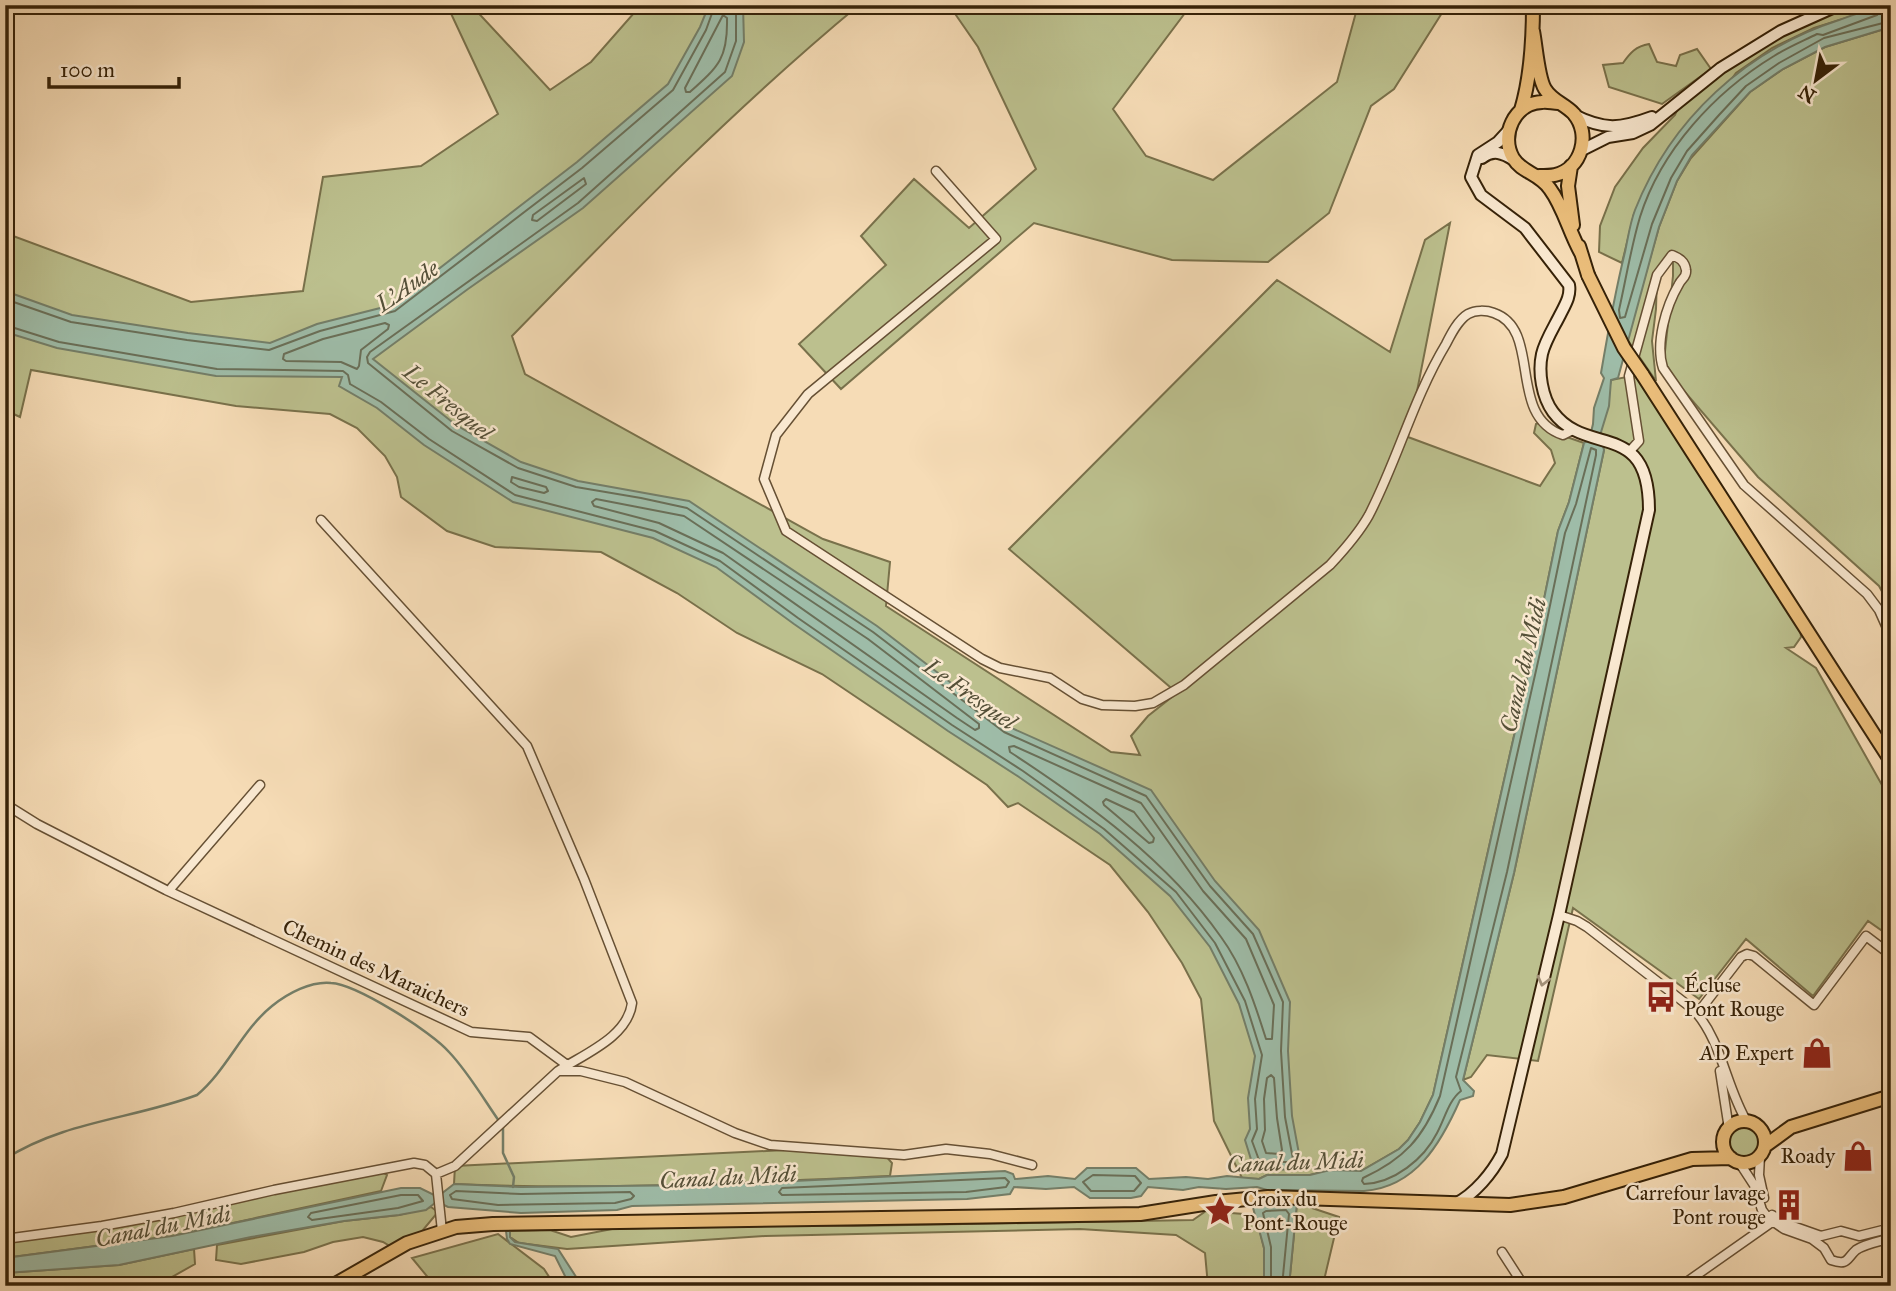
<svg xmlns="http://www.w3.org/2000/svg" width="1896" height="1291" font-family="'IM FELL Great Primer',serif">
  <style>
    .green { fill: #bcc08e; stroke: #79714b; stroke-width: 2 }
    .water { fill: #9ebca8; stroke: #747e68; stroke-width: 2 }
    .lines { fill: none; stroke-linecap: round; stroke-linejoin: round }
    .shore { stroke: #6a6f58; stroke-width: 2 }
    .stream { stroke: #747e68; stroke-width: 2.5 }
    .street-casing { stroke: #665034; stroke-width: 11 }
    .secondary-casing { stroke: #362208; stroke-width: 14 }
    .primary-casing { stroke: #362208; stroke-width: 16 }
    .street { stroke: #f9e8d0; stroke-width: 8 }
    .secondary { stroke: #f9e8d0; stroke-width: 10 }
    .primary { stroke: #ebbe7b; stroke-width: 12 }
    .primary-bridge-casing { stroke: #362208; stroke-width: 16; stroke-linecap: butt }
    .primary-bridge { stroke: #ebbe7b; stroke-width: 12 }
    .oneway { stroke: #a18f76 }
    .labels { text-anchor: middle; stroke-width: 5; stroke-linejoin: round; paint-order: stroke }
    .street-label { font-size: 21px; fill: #362208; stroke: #f9e8d0 }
    .poi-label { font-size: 21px; fill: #362208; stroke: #f9e8d0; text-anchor: end }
    .water-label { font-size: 23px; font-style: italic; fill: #555038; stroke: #f9e8d0 }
  </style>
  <rect width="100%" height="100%" fill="#f6dcb6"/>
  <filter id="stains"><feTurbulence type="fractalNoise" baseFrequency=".00286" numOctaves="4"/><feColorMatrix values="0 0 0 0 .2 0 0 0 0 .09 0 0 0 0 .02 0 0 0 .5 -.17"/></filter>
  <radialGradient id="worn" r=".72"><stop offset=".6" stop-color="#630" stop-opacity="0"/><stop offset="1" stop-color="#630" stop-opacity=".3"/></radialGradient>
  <path class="green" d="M447,5H471L550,90L591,62L641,5H859C736,107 624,221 512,336L525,374L823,539L890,562L886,606L1111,752L1140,755L1131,736L1148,716L1177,693L1009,549L1277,280L1390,352L1425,240L1450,223L1408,437L1540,486L1555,463L1551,450L1534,433L1536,424L1543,421L1552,432L1584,443L1569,502L1558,531L1535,643L1433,1095L1420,1122L1408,1140L1399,1149L1361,1171L1330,1170L1310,1175H1267L1259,1179L1242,1178L1214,1121L1201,999L1182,963L1148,912L1110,865L1018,803L1008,807L987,785L822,674L737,633L677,593L601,552L495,547L447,531L401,497L397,477L385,456L357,428L330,414L236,406L31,370L20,417L5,410V233L191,302L303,291L323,177L421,166L498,114Z
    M949,5H1191L1113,109L1146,156L1213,180L1337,82L1358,5H1447L1394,89L1371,106L1329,213L1268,262L1172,260L1034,223L841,389L799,344L886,265L861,236L914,179L969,228L1036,169L978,47Z
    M1839,5H1888L1814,28L1772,48L1736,73L1634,214L1622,263L1599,252L1600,226L1615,187L1643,148L1675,115L1682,99L1721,68Z
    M1891,27V608L1879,586L1758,477L1678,384L1664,361L1673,276V254L1657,275L1656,309L1652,341L1656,381L1627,339L1659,227L1677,181L1691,158L1750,92L1783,69L1825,47Z
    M1649,44L1657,62L1676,66L1680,55L1697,49L1711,69L1662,104L1609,87L1603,65L1623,63C1630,53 1636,46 1649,44Z
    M1642,374L1799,618L1801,637L1794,647L1786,648L1816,668L1891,801V937L1868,921L1813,996L1746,939L1699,999L1573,908L1538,1061L1487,1055L1471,1077L1463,1080L1514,873L1604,450L1599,438L1611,380Z
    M1728 1142a16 16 0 1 1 32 0a16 16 0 1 1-32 0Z
    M806,1149L884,1154L892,1163L890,1176C744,1183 599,1190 454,1184L455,1166Z
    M378,1170L387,1175L381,1191L172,1236L5,1258V1239L102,1226Z
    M1297,1203L1339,1217L1325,1276L1340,1286H1289Z
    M431,1207L438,1212L423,1230L398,1251L383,1242L363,1237L333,1242L304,1252L241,1264L216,1260L217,1245L344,1221L399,1215Z
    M1206,1211L1256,1215L1264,1248V1286H1208L1205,1253L1176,1235L1080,1229L765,1236L567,1249L519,1243L510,1237V1231L550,1230L571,1237L612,1229L766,1225L854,1226L1193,1220Z
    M498,1234L544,1269L555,1286H435L412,1258Z
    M194,1249L195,1264L156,1286H5V1273L119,1265Z"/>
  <path class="water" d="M709,5H743L744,42L732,76L583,208L468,289L373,359L456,425L521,462L578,481L689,501L877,626L1007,726L1151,790L1215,881L1259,930L1290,1002L1288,1051L1292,1116L1302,1170L1254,1169L1245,1140L1250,1129L1248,1098L1255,1056L1239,1004L1210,947L1170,896L1100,834L1019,777L948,731L794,624L716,567L653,538L513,502L424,445L377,408L339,386L342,377L216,376L57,348L5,332V291L72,315L188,333L270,343L317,324L392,305L577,162L668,84L700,27Z
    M1891,5V27L1825,47L1783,69L1750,92L1692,155L1677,181L1659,227L1618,378L1611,380L1609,406L1598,442L1603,446L1604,450L1514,873L1463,1080L1474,1091L1473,1096L1460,1100C1441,1143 1416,1187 1364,1191L1267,1190L1257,1187L1226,1189L1199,1187L1183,1190L1148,1187L1141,1196L1131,1198H1090L1074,1187L1046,1189L1014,1187L1010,1194L967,1199L632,1206L617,1210L521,1213L448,1207L440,1203H435L426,1210L399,1215L344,1221L251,1237L119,1265L5,1273V1258L172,1236L401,1188H420L434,1195L441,1194L454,1184L521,1187L708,1185L1005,1171L1013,1174L1015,1179L1048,1176L1075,1179L1087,1168H1136L1149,1179L1186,1177L1208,1179L1227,1176L1259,1179L1267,1175H1310L1330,1170L1361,1171L1399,1149L1408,1140L1420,1122L1433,1095L1535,643L1558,531L1569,502L1584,443L1589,440L1593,424L1594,408L1604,378L1601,373C1608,332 1615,292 1625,252C1628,238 1630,223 1635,210C1671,119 1746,50 1839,20C1856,14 1873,7 1891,5Z
    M1297,1203L1289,1286H1264V1248L1252,1204Z
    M506,1231H510V1237L515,1242L558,1249L582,1286H570L555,1256L510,1244L507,1239Z"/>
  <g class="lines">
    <path class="shore" d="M1882,5L1881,11L1877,15L1823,35L1817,34C1803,41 1788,47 1774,56C1715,92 1661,150 1640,217C1631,247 1626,279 1619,310L1620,318L1625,317L1652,224L1671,178L1687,151L1719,115L1746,86L1779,63L1824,38L1891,21
      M723,15L727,18C728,58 719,66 690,92H686L685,88Z
      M584,178L586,184L537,221L532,220L533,215Z
      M5,299L71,322L187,340L269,350L320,331L395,311L582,168L673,90L706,30L715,5
      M385,323L389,325L388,329L361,350L359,366L357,369L341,362L286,361L283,359L284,354L323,339Z
      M5,325L59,342L217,369L343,371L348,375L350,384L381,402L429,439L515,495L655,531L720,561L798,618L952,725L1023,771L1104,829L1176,892L1215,943L1245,1001L1262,1055L1255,1099L1257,1129L1252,1141L1259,1160L1262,1162H1291L1293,1159L1285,1117L1281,1051L1283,1002L1253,934L1210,886L1146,796L1004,732L873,632L687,508L641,498L576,487L518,468L452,431L368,363L367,357L370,352L578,203L725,72L736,41V5
      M1591,448L1596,450V455L1507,872L1456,1077L1461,1091C1449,1100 1445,1118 1437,1133C1424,1159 1394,1183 1364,1184L1362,1181L1363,1178C1404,1159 1423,1138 1440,1096L1542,644L1565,533L1576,504Z
      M512,477L546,487L548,491L544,493L519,487L511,482Z
      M596,499L684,516L868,639L979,724V728L975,730L957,718L723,553L659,523L594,506L592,502Z
      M1014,746L1141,803L1203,891L1246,939L1274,1005L1272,1039H1266C1255,1004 1243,967 1221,937C1167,860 1088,803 1010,752L1009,747Z
      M1106,799L1134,812L1154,838L1153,842L1149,843L1104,805L1103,802Z
      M1271,1075L1274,1078L1277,1118L1282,1150L1279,1154L1266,1153L1262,1141L1265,1130L1264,1099L1267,1078Z
      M1093,1175L1135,1176L1141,1183L1134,1191H1091L1083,1182Z
      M1005,1178L1009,1182L1006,1187L966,1192L782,1195L779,1192L782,1188Z
      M456,1191L521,1194L630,1192L634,1196L631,1199L615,1203L498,1205L452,1199L450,1195Z
      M401,1195H418L423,1201L398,1208L312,1220L308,1217L311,1213Z
      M1271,1286V1247L1263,1213L1266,1211L1286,1210L1289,1214L1282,1286"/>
    <path class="stream" d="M503,1126V1153L514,1177L513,1187
      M5,1159C64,1121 133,1119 197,1095C227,1070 242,1030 272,1006C288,993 311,981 331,983C356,984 432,1032 449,1052C468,1072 483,1098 499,1121"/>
    <defs>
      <path id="street" d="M936,171L996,239L808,394L776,435L764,479L786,531L982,659L1000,668L1050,678L1082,699L1102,705L1135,706L1153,703L1184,685L1330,565C1344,550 1359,533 1369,515C1398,459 1413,399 1446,344C1451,334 1458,320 1468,314C1475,310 1486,310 1494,313C1543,330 1506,416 1563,435L1573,430
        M1629,452L1639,441L1629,376L1657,275L1672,255C1679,258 1685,261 1686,270C1687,277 1682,278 1679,284C1666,306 1655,343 1663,368L1744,485L1867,594L1879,610L1891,637
        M321,520L527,746L584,879L632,1003C628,1037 584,1054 558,1071
        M5,804L37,824L166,890L471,1032L529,1037L567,1065
        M170,892L172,887L260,785
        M1559,915L1577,921L1587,927L1694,1010C1722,1041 1726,1087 1747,1122
        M1697,1014L1741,957L1747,954L1754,956L1814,1005L1866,936L1891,955
        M1720,1071L1729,1129
        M1760,1156L1759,1175L1764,1198
        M1739,1162L1754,1185L1762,1210L1768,1218L1784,1229L1812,1239L1824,1248L1831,1260C1848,1266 1846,1259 1856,1250C1864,1244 1881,1241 1891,1238
        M436,1174L455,1166L558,1071H581L625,1082L735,1133L770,1145L904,1155L946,1149L990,1154L1032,1165
        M1772,1215L1787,1224L1821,1236L1841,1231L1859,1236L1891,1228
        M5,1239L102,1226L174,1213L274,1190L414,1163L425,1165L436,1174L442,1231
        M1502,1252L1524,1286
        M1681,1286L1772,1222"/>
      <path id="secondary" d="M1574,115C1604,130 1620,129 1652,117
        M1582,150L1608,137L1633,133L1650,125L1721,68L1781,31L1839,5
        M1482,158C1493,149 1503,153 1514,160
        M1455,1204C1475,1194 1492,1173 1502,1154L1559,915L1649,510C1649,418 1587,458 1553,412C1542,397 1538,372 1542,354C1545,341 1554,327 1560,315C1565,305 1571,296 1569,285L1525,228L1481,195L1471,177L1478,155L1498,142L1509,130"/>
      <path id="primary" d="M1533,31C1536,46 1538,78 1545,89C1552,101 1565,104 1574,114C1591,134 1582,169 1555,175C1550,176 1544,176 1539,176
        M1558,103C1553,103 1547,101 1542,102C1514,103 1500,136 1513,158C1522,173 1539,173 1550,189C1564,208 1569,232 1581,253
        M1521,110C1531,77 1533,39 1533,5
        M1571,166L1568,186L1573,225
        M1579,246L1588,275
        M1642,374L1891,761
        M1723 1142a21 21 0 1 1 42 0a21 21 0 1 1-42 0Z
        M1765,1146L1791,1127L1891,1096
        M332,1286L407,1243L456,1227L493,1224L1140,1214L1216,1202L1268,1197L1510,1205L1564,1197L1692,1159L1731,1158"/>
    </defs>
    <use href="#street" class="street-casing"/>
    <use href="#secondary" class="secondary-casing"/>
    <use href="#primary" class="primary-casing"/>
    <use href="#street" class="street"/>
    <use href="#secondary" class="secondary"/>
    <use href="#primary" class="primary"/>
    <defs>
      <path id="primary-bridge" d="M1588,275L1624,348L1642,374"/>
    </defs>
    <use href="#primary-bridge" class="primary-bridge-casing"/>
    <use href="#primary-bridge" class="primary-bridge"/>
  </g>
  <defs><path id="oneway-chevron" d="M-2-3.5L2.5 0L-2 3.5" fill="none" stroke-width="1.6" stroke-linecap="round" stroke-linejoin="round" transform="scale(1.75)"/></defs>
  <use class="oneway" href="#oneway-chevron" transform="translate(1543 981) rotate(104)"/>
  <defs>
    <symbol id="bus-bare" viewBox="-9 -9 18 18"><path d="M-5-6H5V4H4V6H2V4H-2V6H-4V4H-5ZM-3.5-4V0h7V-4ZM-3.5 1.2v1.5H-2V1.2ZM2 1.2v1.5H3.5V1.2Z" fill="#8f2418" stroke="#f9e8d0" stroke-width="2.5" paint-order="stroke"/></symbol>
    <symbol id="shop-bare" viewBox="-9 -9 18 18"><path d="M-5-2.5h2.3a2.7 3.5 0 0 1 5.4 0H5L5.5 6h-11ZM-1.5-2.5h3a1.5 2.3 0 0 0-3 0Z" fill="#8f2418" stroke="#f9e8d0" stroke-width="2.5" paint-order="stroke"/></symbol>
    <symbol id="building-bare" viewBox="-9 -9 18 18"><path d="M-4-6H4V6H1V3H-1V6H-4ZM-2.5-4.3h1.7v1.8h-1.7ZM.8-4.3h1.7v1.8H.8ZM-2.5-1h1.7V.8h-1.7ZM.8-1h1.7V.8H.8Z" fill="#8f2418" stroke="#f9e8d0" stroke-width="2.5" paint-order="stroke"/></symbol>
    <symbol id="sight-bare" viewBox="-9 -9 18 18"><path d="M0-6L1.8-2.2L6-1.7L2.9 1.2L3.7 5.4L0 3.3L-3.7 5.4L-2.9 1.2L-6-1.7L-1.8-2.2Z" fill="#8f2418" stroke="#f9e8d0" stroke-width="2.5" paint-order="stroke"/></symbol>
  </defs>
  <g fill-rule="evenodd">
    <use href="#bus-bare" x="1639" y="975" width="44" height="44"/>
    <use href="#shop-bare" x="1795" y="1031" width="44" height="44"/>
    <use href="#shop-bare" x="1836" y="1134" width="44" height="44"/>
    <use href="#building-bare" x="1767" y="1183" width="44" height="44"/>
    <use href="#sight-bare" x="1198" y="1189" width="44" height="44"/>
  </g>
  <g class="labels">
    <g class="street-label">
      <text transform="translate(376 968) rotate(25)" y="7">Chemin des Maraichers</text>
    </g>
    <g class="poi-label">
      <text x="1684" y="992" text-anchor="start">Écluse<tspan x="1684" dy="24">Pont Rouge</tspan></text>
      <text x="1794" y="1060">AD Expert</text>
      <text x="1835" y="1163">Roady</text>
      <text x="1766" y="1200">Carrefour lavage<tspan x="1766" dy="24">Pont rouge</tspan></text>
      <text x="1243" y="1206" text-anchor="start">Croix du<tspan x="1243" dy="24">Pont-Rouge</tspan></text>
    </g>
    <g class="water-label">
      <text transform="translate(407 286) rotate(-35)" y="8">L'Aude</text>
      <text transform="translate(448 402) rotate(39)" y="8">Le Fresquel</text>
      <text transform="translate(1523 665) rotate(-77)" y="8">Canal du Midi</text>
      <text transform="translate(970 694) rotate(35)" y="8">Le Fresquel</text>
      <text transform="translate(1295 1162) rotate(-2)" y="8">Canal du Midi</text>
      <text transform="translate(728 1177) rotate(-3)" y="8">Canal du Midi</text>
      <text transform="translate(163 1226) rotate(-11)" y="8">Canal du Midi</text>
    </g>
  </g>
  <rect width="1896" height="1291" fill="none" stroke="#f6dcb6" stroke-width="28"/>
  <rect x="7" y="7" width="1882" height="1277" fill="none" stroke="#362208" stroke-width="3.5"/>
  <rect x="14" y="14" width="1868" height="1263" fill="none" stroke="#362208" stroke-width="2"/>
  <g transform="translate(1816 80) rotate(212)" stroke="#f9e8d0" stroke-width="5" paint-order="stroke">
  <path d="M0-5L12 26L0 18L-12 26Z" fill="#362208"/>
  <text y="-10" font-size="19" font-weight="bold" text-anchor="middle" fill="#362208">N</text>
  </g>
  <path d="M49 77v10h130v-10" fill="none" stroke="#362208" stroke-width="3.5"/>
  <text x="60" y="77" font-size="21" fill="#362208" stroke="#f9e8d0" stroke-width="5" paint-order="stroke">100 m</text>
  <rect width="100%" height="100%" filter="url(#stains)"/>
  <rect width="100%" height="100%" fill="url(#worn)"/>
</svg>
